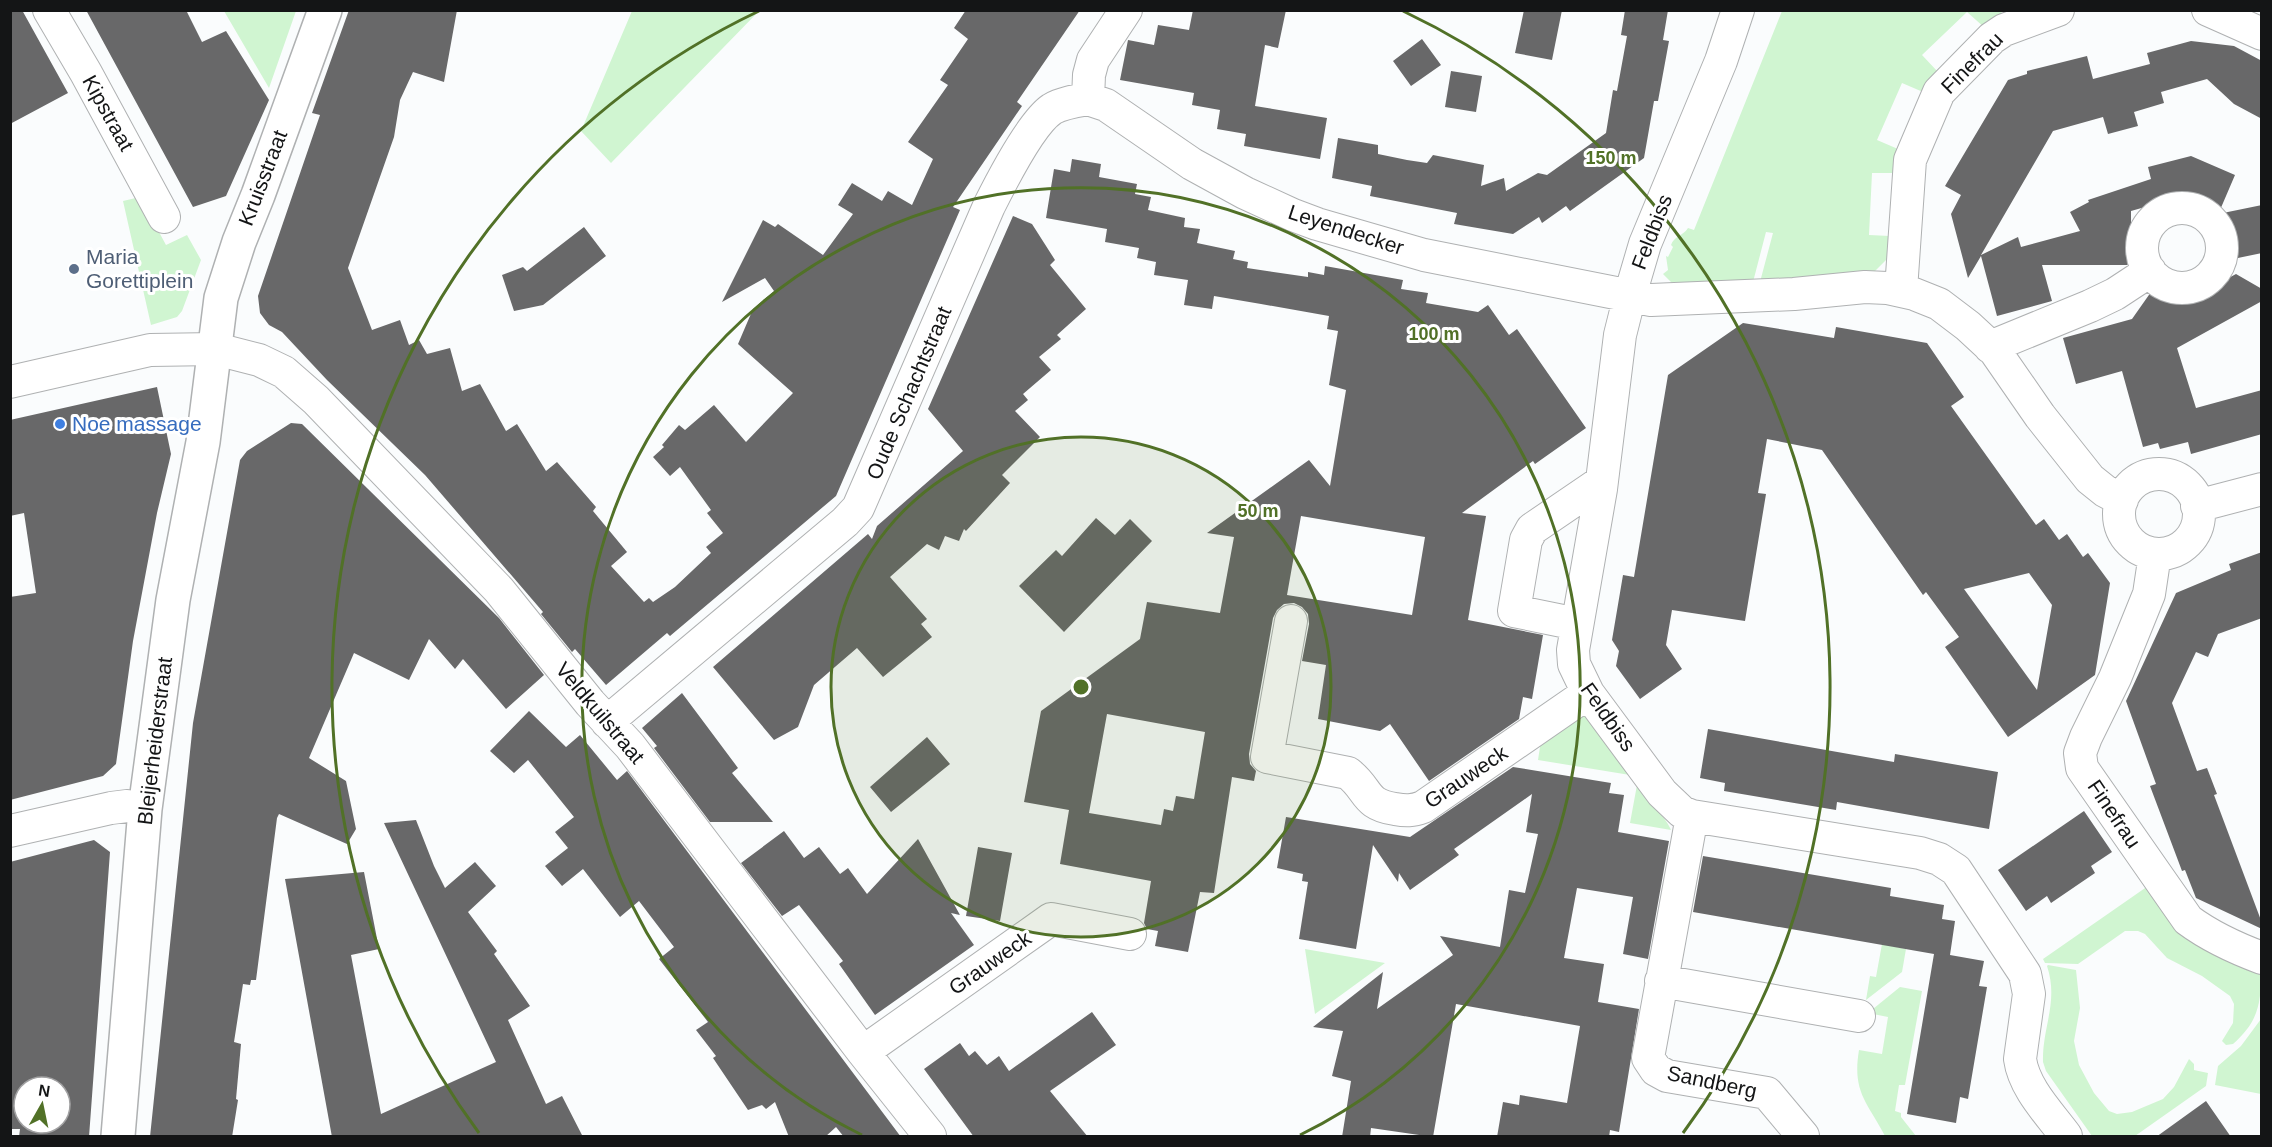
<svg xmlns="http://www.w3.org/2000/svg" width="2272" height="1147" font-family="Helvetica,sans-serif">
  <style>
    .green { fill: #d0f5d1 }
    .building { fill: #686869; fill-rule: evenodd }
    .lines { fill: none; stroke-linecap: round; stroke-linejoin: round }
    .minor-casing { stroke: #afb1b2; stroke-width: 34 }
    .tertiary-casing { stroke: #afb1b2; stroke-width: 36 }
    .minor { stroke: #fff; stroke-width: 32 }
    .tertiary { stroke: #fff; stroke-width: 33 }
    .ring { fill: none; stroke: #517127; stroke-width: 3 }
    .service-dot { fill: #5c6f8a; stroke: #fff; stroke-width: 2 }
    .shop-dot { fill: #3f7fe0; stroke: #fff; stroke-width: 2 }
    .labels { text-anchor: middle; stroke-width: 6; stroke-linejoin: round; paint-order: stroke }
    .street-label { font-size: 21px; fill: #141516; stroke: #fff }
    .service-label { font-size: 21px; fill: #4e5e75; stroke: #fff; text-anchor: start }
    .shop-label { font-size: 21px; fill: #366cbe; stroke: #fff; text-anchor: start }
    .centre { fill: #517127; stroke: #fff; stroke-width: 3 }
    .ring-label { font-size: 18px; text-anchor: middle; font-weight: bold; fill: #517127; stroke: #fff; stroke-width: 6; stroke-linejoin: round; paint-order: stroke }
  </style>
  <rect width="100%" height="100%" fill="#fafcfd"/>
  <path class="green" d="M224,11H296L269,88Z
    M632,11H759L611,163L581,131Z
    M1782,11H2001L2002,15L1985,28L1967,12L1922,55L1938,72L1923,92L1902,83L1877,140L1898,149L1893,173H1872L1869,235L1890,236L1889,257L1875,271L1867,273L1760,282L1773,233L1766,232L1753,282L1674,285L1663,274L1668,270L1666,256L1668,257L1673,247L1671,245C1674,236 1683,236 1688,228L1694,230Z
    M140,197L166,245L187,235L201,260L182,311L177,317L151,325L123,201Z
    M1582,714L1585,716L1630,775L1538,760L1542,734Z
    M1637,785C1645,796 1668,820 1671,830L1630,823Z
    M2148,886L2261,971C2261,1003 2259,1021 2233,1044L2226,1045L2222,1041L2233,1023L2234,1004L2230,996L2202,976L2167,958L2145,934L2138,931H2125L2078,964L2045,963L2043,959Z
    M1882,944L1906,949L1902,972L1866,1000L1870,976L1876,977Z
    M1305,949L1385,963L1315,1014Z
    M2048,965L2076,970L2080,1008L2074,1041L2079,1065L2094,1093L2109,1111L2117,1114L2132,1112L2163,1099L2174,1087L2189,1059L2194,1064V1070L2208,1073L2206,1086L2135,1136H2092L2046,1071L2043,1062C2042,1027 2059,1002 2047,966Z
    M1900,987L1922,991L1905,1085H1899L1895,1111L1901,1113V1117L1916,1136H1885C1867,1102 1852,1092 1859,1050L1882,1054L1888,1017L1868,1013Z
    M2261,1019V1094L2215,1085L2218,1066L2241,1046Z"/>
  <path class="building" d="M10,10H22L68,93L10,124Z
    M86,10H186L202,42L226,31L269,100L226,196L193,207Z
    M349,10H457L444,82L413,72L400,100L394,137L348,268L372,330L400,320L409,345L419,340L427,354L450,348L462,391L480,384L506,431L517,424L546,471L557,462L596,507L593,511L627,552L611,566L644,602L649,598L653,602L675,587L711,553L706,547L723,533L707,513L711,510L680,467L670,476L653,457L664,447L662,445L679,425L685,430L714,405L746,442L793,393L738,344L753,309L774,291L765,278L722,302L763,220L775,227L778,224L823,255L853,214L838,205L852,183L882,201L888,191L912,205L933,159L908,142L948,85L940,80L968,39L954,28L966,10H1080L1017,102L1022,106L953,207L960,210L836,496L670,636L667,633L606,685L575,649L572,652L541,614L543,612L425,475L327,380L282,332L269,325L260,313L258,296L320,115L312,113Z
    M1193,10H1286L1278,48L1265,45L1255,106L1327,118L1320,159L1244,146L1246,134L1217,129L1220,110L1192,105L1194,93L1120,80L1128,40L1154,45L1158,25L1189,30Z
    M1524,10H1562L1552,60L1515,53Z
    M1625,10H1668L1663,40L1669,41L1658,101H1654L1644,158L1570,211L1566,206L1542,223L1539,217L1513,234L1454,224L1457,213L1370,196L1372,186L1332,178L1338,138L1378,145V154L1407,160L1427,163L1433,155L1484,165L1481,186L1504,178L1506,191L1538,173L1547,175L1606,133L1613,90L1617,91L1627,36L1621,35Z
    M1422,39L1441,65L1411,86L1393,61Z
    M2191,41L2234,46L2262,61V119L2234,104L2207,79L2161,92L2164,103L2134,112L2138,126L2108,134L2103,117L2053,131L1981,255L2018,237L2021,247L2080,231L2070,212L2089,202L2088,200L2151,179L2148,167L2191,156L2235,175L2220,210L2187,195L2131,211V262L2127,265H2042L2052,301L1997,316L1981,256L1968,278L1951,214L1961,195L1945,186L2008,80L2027,74V71L2087,56L2093,79L2150,64L2147,53Z
    M1451,71L1482,76L1476,112L1445,107Z
    M1072,159L1101,164L1099,177L1137,184L1135,194L1151,197L1148,210L1185,218L1184,227L1200,229L1197,243L1235,251L1233,259L1248,262L1247,268L1308,277V272L1324,275L1325,266L1403,280L1401,289L1428,293L1426,303L1478,312L1488,305L1509,335L1517,329L1586,428L1535,464L1533,461L1462,513L1486,516L1468,620L1543,635L1532,699L1523,697L1519,719L1429,781L1390,724L1380,731L1318,719L1326,665L1302,661L1309,624L1308,614L1302,607L1294,603L1284,604L1277,610L1273,618L1249,754L1250,764L1256,771L1254,781L1232,777L1214,893L1200,892L1188,952L1155,946L1158,931L1147,929L1144,923L1151,881L1060,864L1069,810L1024,802L1041,711L1140,639L1147,602L1220,613L1234,537L1207,533L1309,460L1330,486L1346,390L1329,385L1338,331L1327,329L1329,316L1261,304L1214,296L1212,309L1184,305L1188,280L1154,275L1156,262L1137,258L1139,248L1105,242L1107,229L1046,218L1054,169L1070,172ZM1301,516L1425,537L1412,615L1287,595ZM1107,714L1205,732L1194,799L1176,796L1173,811L1164,809L1161,825L1089,813Z
    M2262,205V253L2233,259L2223,213Z
    M1013,216L1032,224L1055,260L1050,265L1086,309L1057,335L1061,339L1039,357L1051,370L1023,394L1028,400L1015,411L1040,437L1002,475L1010,483L966,531L964,529L959,541L945,536L939,550L927,544L890,577L927,619L921,624L932,637L883,677L857,648L814,685L798,727L774,740L713,667L868,534L872,539L877,526L963,451L928,409Z
    M584,227L606,256L543,305L514,311L502,275L523,267L527,271Z
    M2236,274L2262,289V301L2177,348L2196,408L2262,390V434L2191,454L2188,442L2160,449L2158,443L2143,447L2122,371L2076,384L2063,338L2132,319L2151,292L2157,288L2180,304Z
    M1743,323L1834,338L1836,327L1927,343L1964,397L1951,406L2036,525L2044,519L2059,540L2067,534L2083,557L2088,553L2110,583L2095,675L2008,737L1945,647L1959,637L1926,592L1923,595L1822,450L1767,439L1758,493L1766,494L1745,621L1672,610L1666,645L1682,669L1640,699L1616,666L1619,651L1612,640L1623,575L1634,577L1668,375ZM2029,573L2052,605L2037,690L1964,589Z
    M157,387L171,454L157,513L133,641L116,764L103,776L10,800V597L36,593L24,513L10,516V420Z
    M291,423L302,424L499,618L544,675L506,709L463,659L455,669L429,639L409,680L354,653L309,758L346,781L356,829L347,844L279,814L277,818L256,980H251L250,985L243,984L234,1042L241,1044L236,1099L238,1100L232,1137H150L193,723L240,460L247,451Z
    M1096,518L1115,535L1130,519L1152,541L1064,632L1019,586L1056,550L1062,556Z
    M2262,552V618L2218,634L2208,657L2196,652L2172,703L2197,771L2207,768L2217,794L2214,795L2262,923V929L2196,898L2185,870L2182,871L2150,786L2156,784L2126,701L2176,593L2231,570L2229,564Z
    M682,693L738,768L732,773L773,822H710L654,748L657,746L642,728Z
    M529,711L566,747L580,735L617,780L627,771L901,1137H844L836,1127L825,1137H789L775,1102L766,1109L762,1105L748,1110L713,1058L716,1056L696,1030L708,1022L659,959L674,947L639,901L620,917L583,869L562,886L545,866L568,848L555,832L574,817L528,760L514,773L490,751Z
    M1708,729L1894,762L1895,754L1998,772L1989,829L1837,802L1836,810L1724,791L1725,783L1700,778Z
    M927,737L950,764L891,812L870,787Z
    M1513,767L1611,783L1609,793L1624,795L1618,832L1669,841L1648,959L1623,954L1633,897L1577,888L1564,958L1604,964L1598,1002L1639,1009L1619,1132L1610,1130L1609,1137H1497L1503,1102L1519,1105L1520,1095L1567,1103L1580,1026L1456,1004L1433,1137L1371,1128L1370,1137H1342L1351,1081L1332,1076L1343,1031L1313,1027L1383,972L1377,1009L1453,955L1440,936L1500,947L1509,890L1525,893L1538,834L1526,832L1532,794L1454,849L1459,855L1410,890L1399,873L1398,882L1373,845L1356,949L1299,939L1308,882L1302,881L1303,874L1277,868L1286,817L1410,837Z
    M2084,811L2112,852L2091,866L2095,873L2051,903L2047,896L2026,911L1998,870Z
    M416,820L434,866L445,888L475,862L496,886L468,912L497,951L494,954L530,1006L508,1020L546,1104L562,1096L583,1137H332L285,879L364,872L379,949L351,955L381,1114L496,1062L384,823Z
    M784,831L804,858L819,847L840,874L848,868L867,894L918,839L960,915L951,913L974,945L875,1015L839,964L843,961L799,905L782,916L741,863Z
    M94,840L110,852L89,1137H19L20,1129H10V862ZM24,1087H60V1123H24Z
    M978,847L1012,853L1000,921L966,916Z
    M1703,856L1891,888L1890,896L1944,905L1942,919L1955,921L1950,955L1984,961L1979,986L1987,987L1968,1099L1960,1097L1956,1123L1907,1114L1934,954L1693,912Z
    M1092,1012L1116,1045L1050,1091L1088,1137H974L924,1069L960,1043L969,1056L975,1051L987,1065L999,1056L1009,1071Z
    M2206,1101L2231,1137H2156Z"/>
  <g class="lines">
    <defs>
      <path id="minor" d="M49,10L86,73L164,217
        M1738,10L1721,61L1645,244L1630,295L1620,335L1601,489L1573,650L1574,664L1588,693L1662,793L1682,812L1692,816L1920,853L1939,859L1956,870L2025,974L2029,994L2020,1059C2024,1088 2049,1113 2066,1136
        M2208,10L2262,34
        M1088,99L1106,105L1192,164L1245,193L1293,215L1317,224L1424,255L1651,300L1794,294L1865,287L1887,288L1914,294L1939,304L1968,326L1995,351L2040,416L2090,479L2105,491L2122,500
        M1088,99L1089,75L1093,60L1126,10
        M2142 248a40 40 0 1 1 80 0a40 40 0 1 1-80 0Z
        M1901,290L1910,160L1939,92L1992,38L2004,30L2058,10
        M1990,347L2090,306L2115,294L2150,271
        M10,382L150,350L216,349L259,360L284,372L316,400L499,590L590,703L630,746L863,1052L930,1136
        M2119 514a40 40 0 1 1 80 0a40 40 0 1 1-80 0Z
        M2197,506L2262,489
        M2155,554L2149,594L2115,678L2086,737L2080,753L2082,768L2188,920C2211,937 2235,948 2262,958
        M1291,621L1267,757L1348,773C1370,790 1363,804 1395,809C1406,811 1412,811 1423,807L1588,693
        M1577,624L1514,611L1526,540L1532,529L1601,482
        M607,722L845,522L858,508L989,206C1001,182 1031,123 1052,109C1062,103 1076,101 1088,99
        M1692,816L1648,1058L1656,1070L1667,1076L1767,1093L1803,1136
        M10,831L111,808L127,806L145,809
        M1661,981L1859,1016
        M863,1052L1051,919L1130,934"/>
      <path id="tertiary" d="M118,1136L145,809L173,600L203,442L221,298L239,242L258,195L325,10"/>
    </defs>
    <use href="#minor" class="minor-casing"/>
    <use href="#tertiary" class="tertiary-casing"/>
    <use href="#minor" class="minor"/>
    <use href="#tertiary" class="tertiary"/>
  </g>
  <circle cx="1081" cy="687" r="250" fill="#517127" fill-opacity=".12"/>
  <g class="ring">
    <circle cx="1081" cy="687" r="250"/>
    <path d="M862 1135A499 499 0 1 1 1300 1135"/>
    <path d="M479 1133A749 749 0 0 1 759 11M1403 11A749 749 0 0 1 1683 1133"/>
  </g>
  <circle class="service-dot" cx="74" cy="269" r="6"/>
  <circle class="shop-dot" cx="60" cy="424" r="6"/>
  <g class="labels">
    <g class="street-label">
      <text transform="translate(1972 63) rotate(-45)" y="7">Finefrau</text>
      <text transform="translate(108 113) rotate(61)" y="7">Kipstraat</text>
      <text transform="translate(263 178) rotate(-69)" y="7">Kruisstraat</text>
      <text transform="translate(1346 230) rotate(18)" y="7">Leyendecker</text>
      <text transform="translate(1652 232) rotate(-69)" y="7">Feldbiss</text>
      <text transform="translate(909 393) rotate(-67)" y="7">Oude Schachtstraat</text>
      <text transform="translate(600 713) rotate(50)" y="7">Veldkuilstraat</text>
      <text transform="translate(1608 717) rotate(55)" y="7">Feldbiss</text>
      <text transform="translate(155 741) rotate(-83)" y="7">Bleijerheiderstraat</text>
      <text transform="translate(1466 777) rotate(-34)" y="7">Grauweck</text>
      <text transform="translate(2114 814) rotate(56)" y="7">Finefrau</text>
      <text transform="translate(990 963) rotate(-35)" y="7">Grauweck</text>
      <text transform="translate(1712 1082) rotate(12)" y="7">Sandberg</text>
    </g>
    <g class="service-label">
      <text x="86" y="264">Maria<tspan x="86" dy="24">Gorettiplein</tspan></text>
    </g>
    <g class="shop-label">
      <text x="72" y="431">Noe massage</text>
    </g>
  </g>
  <circle cx="1081" cy="687" r="9" class="centre"/>
  <g class="ring-label">
    <text x="1611" y="164">150 m</text>
    <text x="1434" y="340">100 m</text>
    <text x="1258" y="517">50 m</text>
  </g>
  <rect width="2272" height="1147" fill="none" stroke="#141516" stroke-width="24"/>
  <g transform="translate(42 1105) rotate(9)"><circle r="28" fill="#ffffff" stroke="#a1a1a2" stroke-width="1.5"/>
  <path d="M0-4.5L10 22L0 15L-10 22Z" fill="#517127"/>
  <text y="-9" font-size="16" font-weight="bold" text-anchor="middle" fill="#141516">N</text>
  </g>
</svg>
